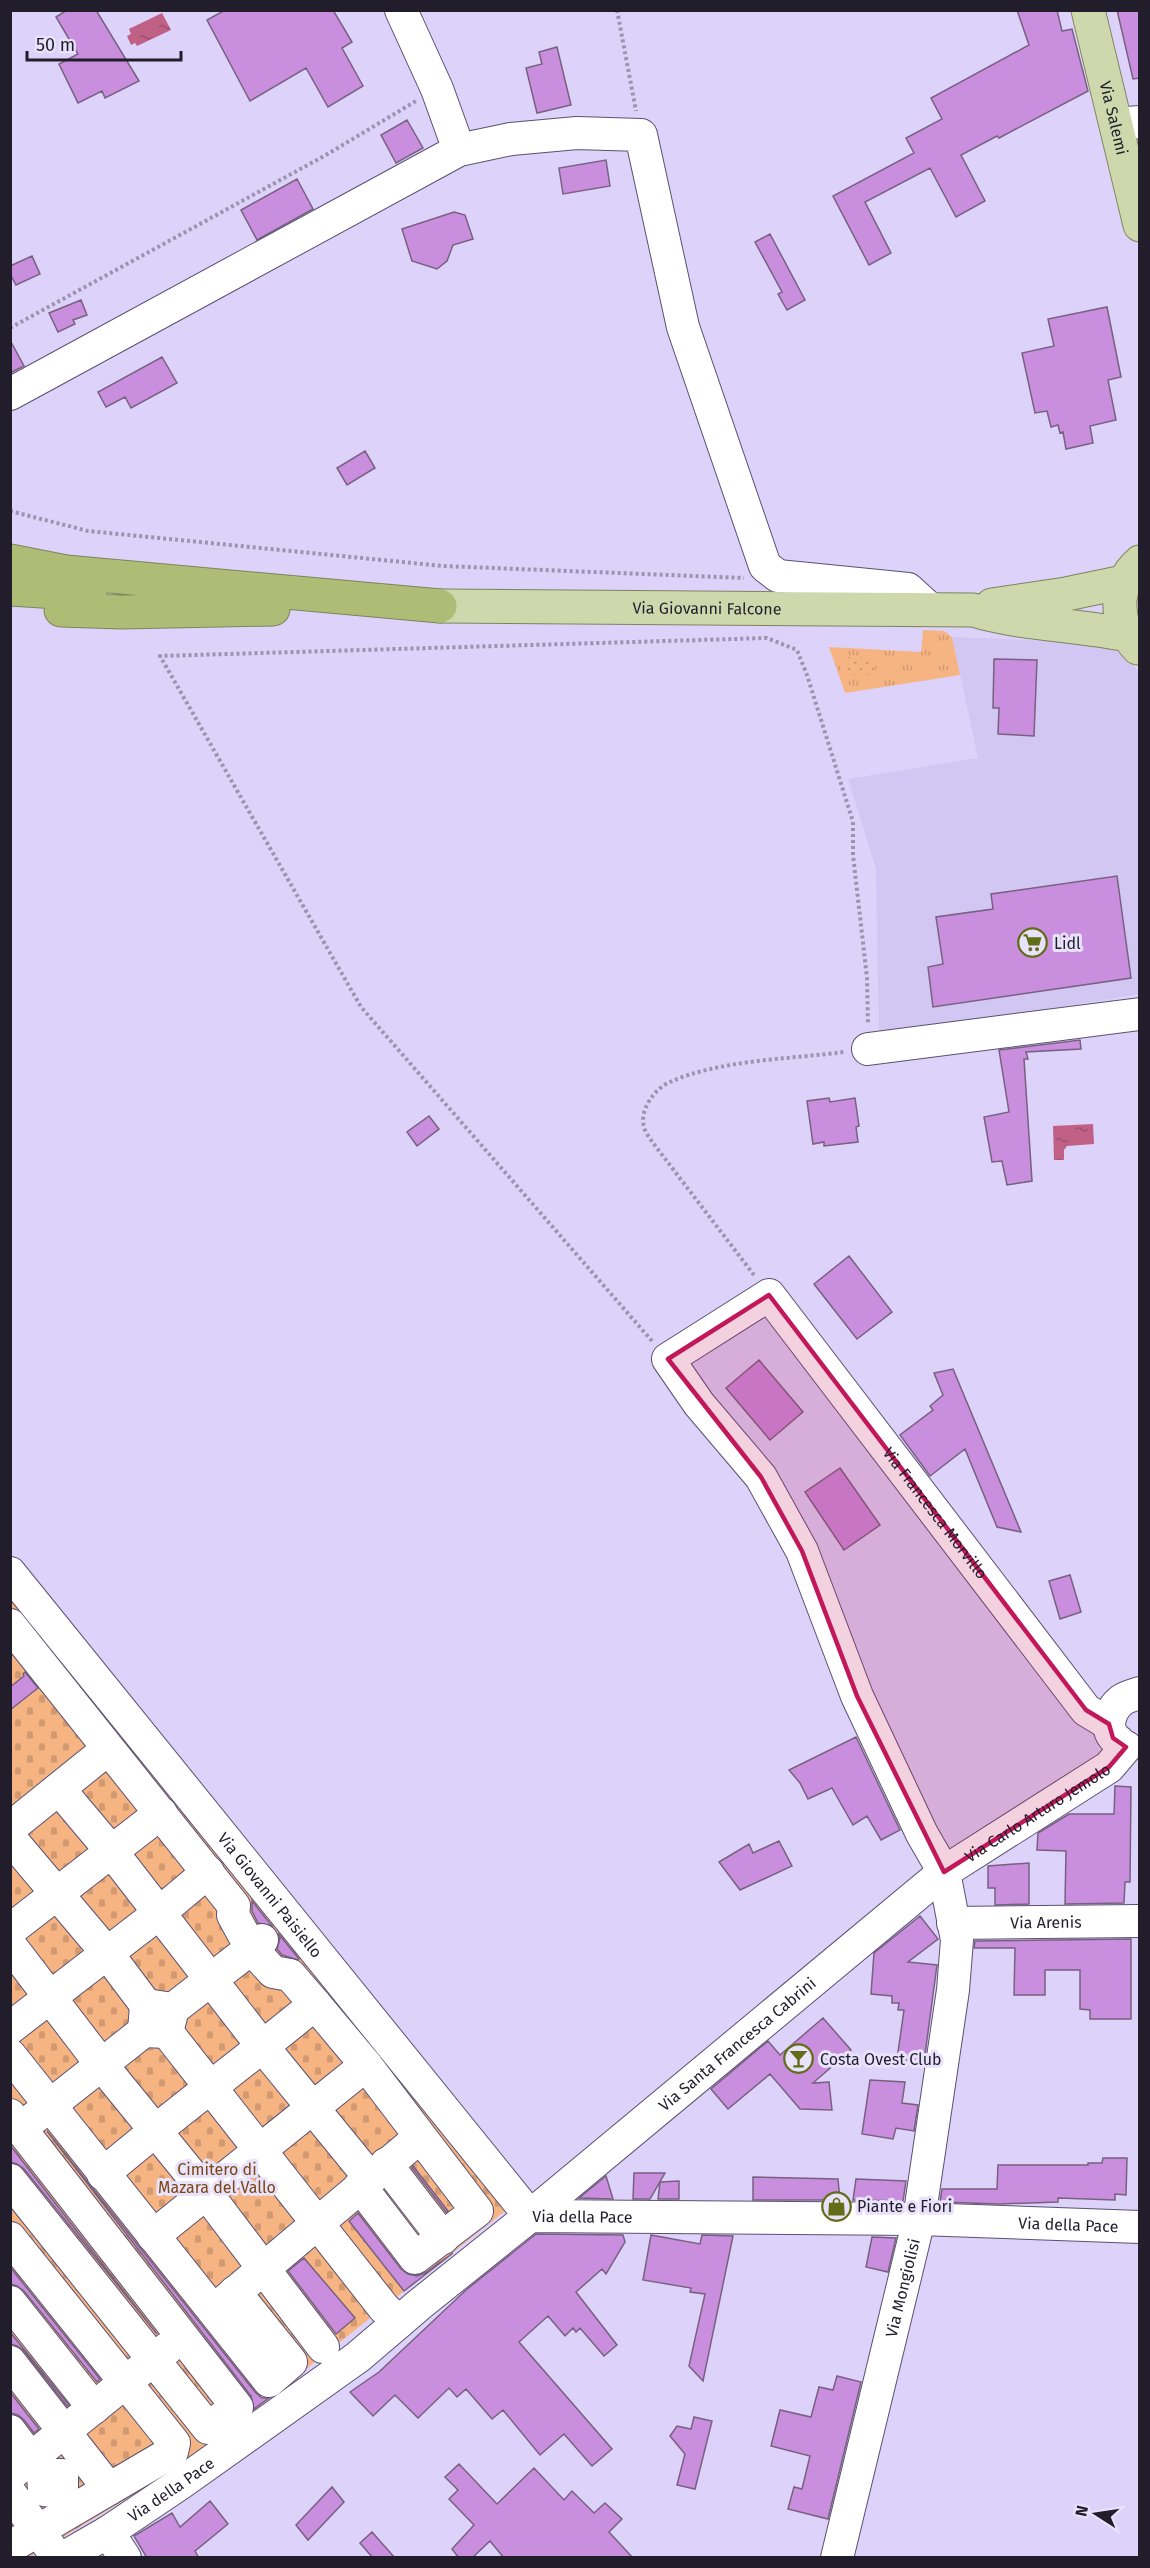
<svg xmlns="http://www.w3.org/2000/svg" width="1150" height="2568" font-family="'Fira Sans',sans-serif">
  <style>
    .built { fill: #d2c6f3 }
    .grass { fill: url(#grass-tufts) }
    .cemetery { fill: url(#cemetery-stones) }
    .park { fill: url(#park-dots) }
    .water { fill: url(#water-ripples) }
    .building { fill: #ca8ede; stroke: #77617f; stroke-width: 1.5 }
    .lines { fill: none; stroke-linecap: round; stroke-linejoin: round }
    .minor-casing { stroke: #5a5171; stroke-width: 34 }
    .major-casing { stroke: #7d845c; stroke-width: 35 }
    .highway-casing { stroke: #7d845c; stroke-width: 35 }
    .path { stroke: #9c93b1; stroke-width: 4; stroke-dasharray: 3 3; stroke-linecap: butt }
    .minor { stroke: #fff; stroke-width: 32 }
    .major { stroke: #cfd7ad; stroke-width: 33 }
    .highway { stroke: #afbc76; stroke-width: 33 }
    .marked { fill: #c2185b; fill-opacity: 0.2; stroke: #c2185b; stroke-width: 4.5; stroke-linejoin: round }
    .labels { text-anchor: middle; stroke-width: 6; stroke-linejoin: round; paint-order: stroke }
    .street-label { font-size: 16px; fill: #211d2b; stroke: #e8e2fa }
    .poi-label { font-size: 16px; fill: #211d2b; stroke: #e8e2fa; text-anchor: start }
    .park-label { font-size: 16px; fill: #7b4514; stroke: #e8e2fa }
  </style>
  <defs>
    <pattern id="grass-tufts" width="24" height="20" patternUnits="userSpaceOnUse" patternTransform="scale(1.5)"><rect width="24" height="20" fill="#f6b483"/><path d="M3 7l-1-3M5 7V3M7 7l1-3M15 17l-1-3M17 17v-4M19 17l1-3" fill="none" stroke="#d39a71"/></pattern>
    <pattern id="cemetery-stones" width="16" height="16" patternUnits="userSpaceOnUse" patternTransform="scale(1.5)"><rect width="16" height="16" fill="#f6b483"/><path d="M2 7V4a2 2 0 0 1 4 0v3zM10 15v-3a2 2 0 0 1 4 0v3z" fill="#d39a71"/></pattern>
    <pattern id="park-dots" width="8" height="8" patternUnits="userSpaceOnUse" patternTransform="scale(1.5)"><rect width="8" height="8" fill="#f6b483"/><path d="M2 2h.1M6 6h.1" fill="none" stroke="#d39a71" stroke-width="1.8" stroke-linecap="round"/></pattern>
    <pattern id="water-ripples" width="26" height="14" patternUnits="userSpaceOnUse" patternTransform="scale(1.5)"><rect width="26" height="14" fill="#c06085"/><path d="M2 4q2-2 4 0t4 0M15 11q2-2 4 0t4 0" fill="none" stroke="#9c4f6d"/></pattern>
  </defs>
  <rect width="100%" height="100%" fill="#ddd2f9"/>
  <path class="built" d="M952,637L1076,642L1098,646L1115,651L1128,660L1140,673L1139,994L879,1038L876,869L848,779L978,758Z"/>
  <path class="grass" d="M923,630L944,631L952,637L960,675L845,693L829,647L921,652Z"/>
  <path class="cemetery" d="M10,1588L505,2211L190,2461L28,2558L10,2557Z"/>
  <path class="park" d="M847,657L875,658V675L847,674Z"/>
  <path class="water" d="M162,13L171,30L137,46L135,43L131,45L127,36L131,34L129,29Z
    M1093,1124L1094,1144L1067,1146L1064,1150V1160H1054L1053,1126Z"/>
  <path class="building" d="M67,10H96L139,81L105,98L102,91L78,103L59,64L78,54L56,17Z
    M225,10H333L352,42L342,48L363,86L328,107L306,68L250,101L207,20Z
    M1017,10H1057L1062,31L1072,29L1088,91L999,138L997,136L961,155L985,201L956,217L930,168L865,202L891,253L869,265L833,196L914,153L906,138L942,119L931,98L1029,45Z
    M1117,10H1140V78L1133,79Z
    M557,47L571,105L537,113L526,68L542,64L539,52Z
    M407,120L423,148L396,163L381,135Z
    M606,160L610,186L563,194L559,168Z
    M297,179L313,209L257,240L241,210Z
    M454,212L465,215L473,239L453,245L447,261L437,269L412,261L402,229Z
    M770,234L805,300L787,310L778,294L782,292L755,242Z
    M32,256L40,274L16,285L10,274V266Z
    M81,300L87,315L73,320L75,324L58,332L49,313Z
    M1107,307L1121,377L1108,380L1116,420L1090,426L1093,443L1066,449L1063,432L1060,433L1058,425L1051,427L1047,411L1035,413L1022,353L1054,346L1048,319Z
    M10,340L24,366L10,373Z
    M162,357L177,383L131,408L125,397L106,407L98,392Z
    M365,451L375,468L347,485L337,468Z
    M994,659L1037,660L1034,736L998,734L999,708H993Z
    M1117,876L1131,978L933,1007L928,967L943,964L936,917L993,909L991,894Z
    M1080,1040L1081,1049L1026,1052L1028,1059H1024L1032,1181L1007,1185L1002,1161L992,1162L984,1117L1009,1112L999,1050Z
    M829,1098L830,1102L855,1098L859,1126L856,1127L858,1142L824,1146V1142L813,1144L807,1101Z
    M429,1116L439,1129L417,1146L407,1132Z
    M849,1256L892,1312L857,1339L814,1284Z
    M759,1360L803,1412L770,1440L726,1388Z
    M953,1369L1021,1532L997,1527L965,1449L930,1476L900,1435L933,1410L930,1406L943,1395L934,1373Z
    M840,1468L880,1525L844,1550L805,1492Z
    M1070,1575L1081,1612L1060,1619L1049,1581Z
    M25,1672L38,1688L10,1710V1687L24,1676L23,1674Z
    M856,1737L900,1830L881,1840L867,1816L853,1825L832,1788L808,1799L800,1783L789,1770Z
    M1115,1786L1131,1787L1130,1882H1125L1124,1903L1065,1904L1066,1851L1037,1850L1038,1833L1069,1814H1114Z
    M779,1841L792,1866L740,1890L719,1862L749,1844L753,1853Z
    M1029,1863V1904L995,1905V1888H988V1866Z
    M252,1901L272,1926L258,1923L252,1911Z
    M920,1916L938,1939L908,1962L937,1965L924,2062L897,2059L904,2010H898L899,2003H892V1996L871,1994L874,1953Z
    M278,1933L299,1959L298,1960L282,1955L277,1949L280,1938Z
    M1131,1939V2019H1090V2010L1080,2009V1970H1045V1995H1014L1015,1948H974L975,1941Z
    M823,2018L851,2050L813,2083L829,2082L832,2110L800,2109L770,2074L728,2109L711,2089L768,2041L780,2055Z
    M870,2080L905,2082L902,2103L918,2105L914,2131L896,2128L893,2139L862,2134Z
    M47,2131L255,2392L262,2398H269L254,2409L251,2396Z
    M10,2145L157,2334L24,2169L17,2164L10,2162Z
    M1103,2158H1127L1126,2195L1115,2194V2200L1058,2198V2202L999,2204L940,2202L942,2189H997L998,2165H1088V2163H1102Z
    M413,2166L448,2211L446,2212L412,2168Z
    M634,2173H665L650,2199H633Z
    M606,2176L613,2199L579,2198Z
    M753,2177L838,2179L840,2200H753Z
    M856,2179L906,2181L903,2201L853,2200Z
    M679,2181V2199H658L660,2182Z
    M358,2213L401,2269L408,2274L417,2276L425,2273L453,2253L404,2291L349,2221Z
    M536,2234L623,2235L625,2242L606,2274L602,2269L576,2292L617,2345L604,2356L580,2328L576,2332L573,2328L565,2336L548,2316L519,2342L612,2449L592,2466L564,2434L540,2455L503,2410L492,2419L466,2389L457,2397L449,2388L418,2418L395,2395L373,2416L350,2392L379,2372L466,2290Z
    M651,2235L700,2244L702,2235L733,2236L703,2381L689,2366L705,2294L690,2292L691,2288L643,2280Z
    M872,2237L896,2238L888,2272L866,2267Z
    M304,2258L355,2318L336,2334L288,2271Z
    M10,2267L100,2379L97,2382L24,2291L17,2286L10,2284Z
    M10,2332L69,2405L67,2406L24,2351L17,2346L10,2344Z
    M837,2376L861,2382L828,2519L788,2509L794,2487L802,2489L810,2456L771,2446L780,2410L811,2417L819,2387L833,2390Z
    M10,2392L39,2429L34,2433L24,2420L18,2415L10,2413Z
    M694,2417L712,2421L695,2489L677,2485L685,2454L670,2436L677,2426L691,2429Z
    M459,2464L497,2504L534,2468L564,2500L572,2491L594,2513L605,2503L622,2519L609,2532L633,2558H504L490,2541L472,2558H459L452,2549L474,2525L449,2499L458,2490L445,2477Z
    M332,2487L344,2502L308,2540L296,2525Z
    M210,2501L228,2524L195,2551L199,2558H147L134,2536L172,2513L180,2527Z
    M372,2532L395,2558H373L360,2543Z"/>
  <g class="lines">
    <defs>
      <g id="minor">
        <path d="M401,10L437,89L459,150"/>
        <path d="M1116,124L1140,122"/>
        <path d="M10,394L459,150L511,139L577,133L641,135L683,327L765,566L778,576L908,589L930,609"/>
        <path d="M868,1049L1140,1014"/>
        <path id="s1" d="M10,1573L530,2216L944,1872L1109,1767L1126,1747"/>
        <path d="M10,1625L234,1906L233,1915L251,1948L273,1972L290,1975L315,2004L366,2065L477,2211L415,2258L360,2186"/>
        <path d="M1118,1741C1103,1731 1109,1710 1122,1700C1126,1697 1134,1695 1140,1693"/>
        <path d="M59,1789L112,1852L263,2047L370,2178"/>
        <path d="M10,1828L108,1749"/>
        <path d="M10,1838L107,1953L146,2005"/>
        <path id="s2" d="M953,1923L1140,1921"/>
        <path d="M10,1930L161,1813"/>
        <path d="M10,1945L101,2064L207,2194L323,2347"/>
        <path d="M173,2009L146,2005L144,2031L167,2032L173,2009L262,1940"/>
        <path d="M10,2028L158,1914L208,1872"/>
        <path d="M167,2032L384,2308L399,2322"/>
        <path d="M10,2055L269,2381L291,2362L235,2292"/>
        <path d="M10,2115L237,2407L208,2428L10,2180"/>
        <path d="M34,2118L144,2031"/>
        <path d="M386,2164L443,2238"/>
        <path d="M103,2174C172,2115 245,2062 315,2004"/>
        <path d="M153,2236L366,2065"/>
        <path d="M10,2238L174,2443L172,2452L10,2547"/>
        <path d="M10,2302L94,2408"/>
        <path d="M218,2307L420,2137"/>
        <path d="M10,2362L109,2489"/>
        <path d="M10,2431L43,2475L44,2490L62,2492V2475H43"/>
        <path d="M10,2475L168,2348"/>
        <path d="M10,2493L50,2547"/>
        <path d="M108,2532L125,2558"/>
        <path id="s3" d="M63,2558L108,2532L181,2483L358,2357L420,2304L530,2216L919,2219L1140,2227"/>
        <path id="s4" d="M837,2558L919,2219L953,1990L957,1940L944,1872L922,1834L857,1696L802,1551L761,1477L699,1404L668,1359L769,1295L1086,1710L1109,1724"/>
      </g>
      <g id="major">
        <path id="s5" d="M1088,10L1140,225"/>
        <path d="M992,605L1066,594L1124,582"/>
        <path id="s6" d="M440,606L973,610C1023,625 1076,624 1127,635"/>
        <path d="M1138,648C1114,624 1113,585 1140,562"/>
      </g>
      <path id="highway" d="M10,561L66,572L440,606
        M10,589L90,594
        M61,610L121,612L273,609"/>
    </defs>
    <use href="#minor" class="minor-casing"/>
    <use href="#major" class="major-casing"/>
    <use href="#highway" class="highway-casing"/>
    <path class="path" d="M617,10L636,111
      M10,328L326,155L416,101
      M10,511L88,531L443,566L744,578
      M754,1275L653,1143C650,1138 645,1132 644,1127C639,1110 655,1088 670,1082C719,1060 790,1059 844,1052
      M652,1341L361,1007L160,656L767,638L797,650L807,675L853,822V855L867,978L868,1024"/>
    <use href="#minor" class="minor"/>
    <use href="#major" class="major"/>
    <use href="#highway" class="highway"/>
  </g>
  <path class="marked" d="M769,1295L1086,1710L1109,1724L1113,1738L1126,1747L1109,1767L944,1872L857,1696L802,1551L761,1477L668,1359Z"/>
  <defs>
    <symbol id="supermarket-ring" viewBox="-11 -11 22 22"><circle r="9.5" fill="#e8e2fa" stroke="#626e17" stroke-width="1.5"/><path d="M-6-5.5h2.5l.6 2H6L4.5 2H-2.5L-4.4-4H-6ZM-1.5 3.2a1.3 1.3 0 1 0 .1 0ZM3 3.2a1.3 1.3 0 1 0 .1 0Z" fill="#626e17"/></symbol>
    <symbol id="bar-ring" viewBox="-11 -11 22 22"><circle r="9.5" fill="#e8e2fa" stroke="#626e17" stroke-width="1.5"/><path d="M-6-5H6L.8 .8V4.5H3.5V6h-7V4.5H-.8V.8Z" fill="#626e17"/></symbol>
    <symbol id="shop-ring" viewBox="-11 -11 22 22"><circle r="9.5" fill="#e8e2fa" stroke="#626e17" stroke-width="1.5"/><path d="M-5-2.5h2.3a2.7 3.5 0 0 1 5.4 0H5L5.5 6h-11ZM-1.5-2.5h3a1.5 2.3 0 0 0-3 0Z" fill="#626e17"/></symbol>
  </defs>
  <g fill-rule="evenodd">
    <use href="#supermarket-ring" x="1016" y="926" width="33" height="33"/>
    <use href="#bar-ring" x="782" y="2042" width="33" height="33"/>
    <use href="#shop-ring" x="820" y="2190" width="33" height="33"/>
  </g>
  <g class="labels">
    <g class="street-label">
      <text dy="6" stroke="none"><textPath href="#s5" startOffset="111">Via Salemi</textPath></text>
      <text dy="6" stroke="none"><textPath href="#s6" startOffset="267">Via Giovanni Falcone</textPath></text>
      <text dy="6" stroke="none"><textPath href="#s4" startOffset="1680">Via Francesca Morvillo</textPath></text>
      <text dy="6" stroke="none"><textPath href="#s1" startOffset="1476">Via Carlo Arturo Jemolo</textPath></text>
      <text dy="6" stroke="none"><textPath href="#s1" startOffset="414">Via Giovanni Paisiello</textPath></text>
      <text dy="6" stroke="none"><textPath href="#s2" startOffset="93">Via Arenis</textPath></text>
      <text dy="6" stroke="none"><textPath href="#s1" startOffset="1096">Via Santa Francesca Cabrini</textPath></text>
      <text dy="6" stroke="none"><textPath href="#s3" startOffset="632">Via della Pace</textPath></text>
      <text dy="6" stroke="none"><textPath href="#s3" startOffset="1118">Via della Pace</textPath></text>
      <text dy="6" stroke="none"><textPath href="#s4" startOffset="278">Via Mongiolisi</textPath></text>
      <text dy="6" stroke="none"><textPath href="#s3" startOffset="128">Via della Pace</textPath></text>
    </g>
    <g class="poi-label">
      <text x="1054" y="949">Lidl</text>
      <text x="820" y="2065">Costa Ovest Club</text>
      <text x="857" y="2212">Piante e Fiori</text>
    </g>
    <g class="park-label">
      <text x="217" y="2175">Cimitero di<tspan x="217" dy="18">Mazara del Vallo</tspan></text>
    </g>
  </g>
  <rect width="1150" height="2568" fill="none" stroke="#211d2b" stroke-width="24"/>
  <g transform="translate(1096 2514) rotate(282)" stroke="#e8e2fa" stroke-width="4.5" paint-order="stroke">
  <path d="M0-4.5L10 22L0 15L-10 22Z" fill="#211d2b"/>
  <text y="-9" font-size="16" font-weight="bold" text-anchor="middle" fill="#211d2b">N</text>
  </g>
  <path d="M27 51v9h154v-9" fill="none" stroke="#211d2b" stroke-width="3"/>
  <text x="36" y="51" font-size="18" fill="#211d2b" stroke="#e8e2fa" stroke-width="4.5" paint-order="stroke">50 m</text>
</svg>
